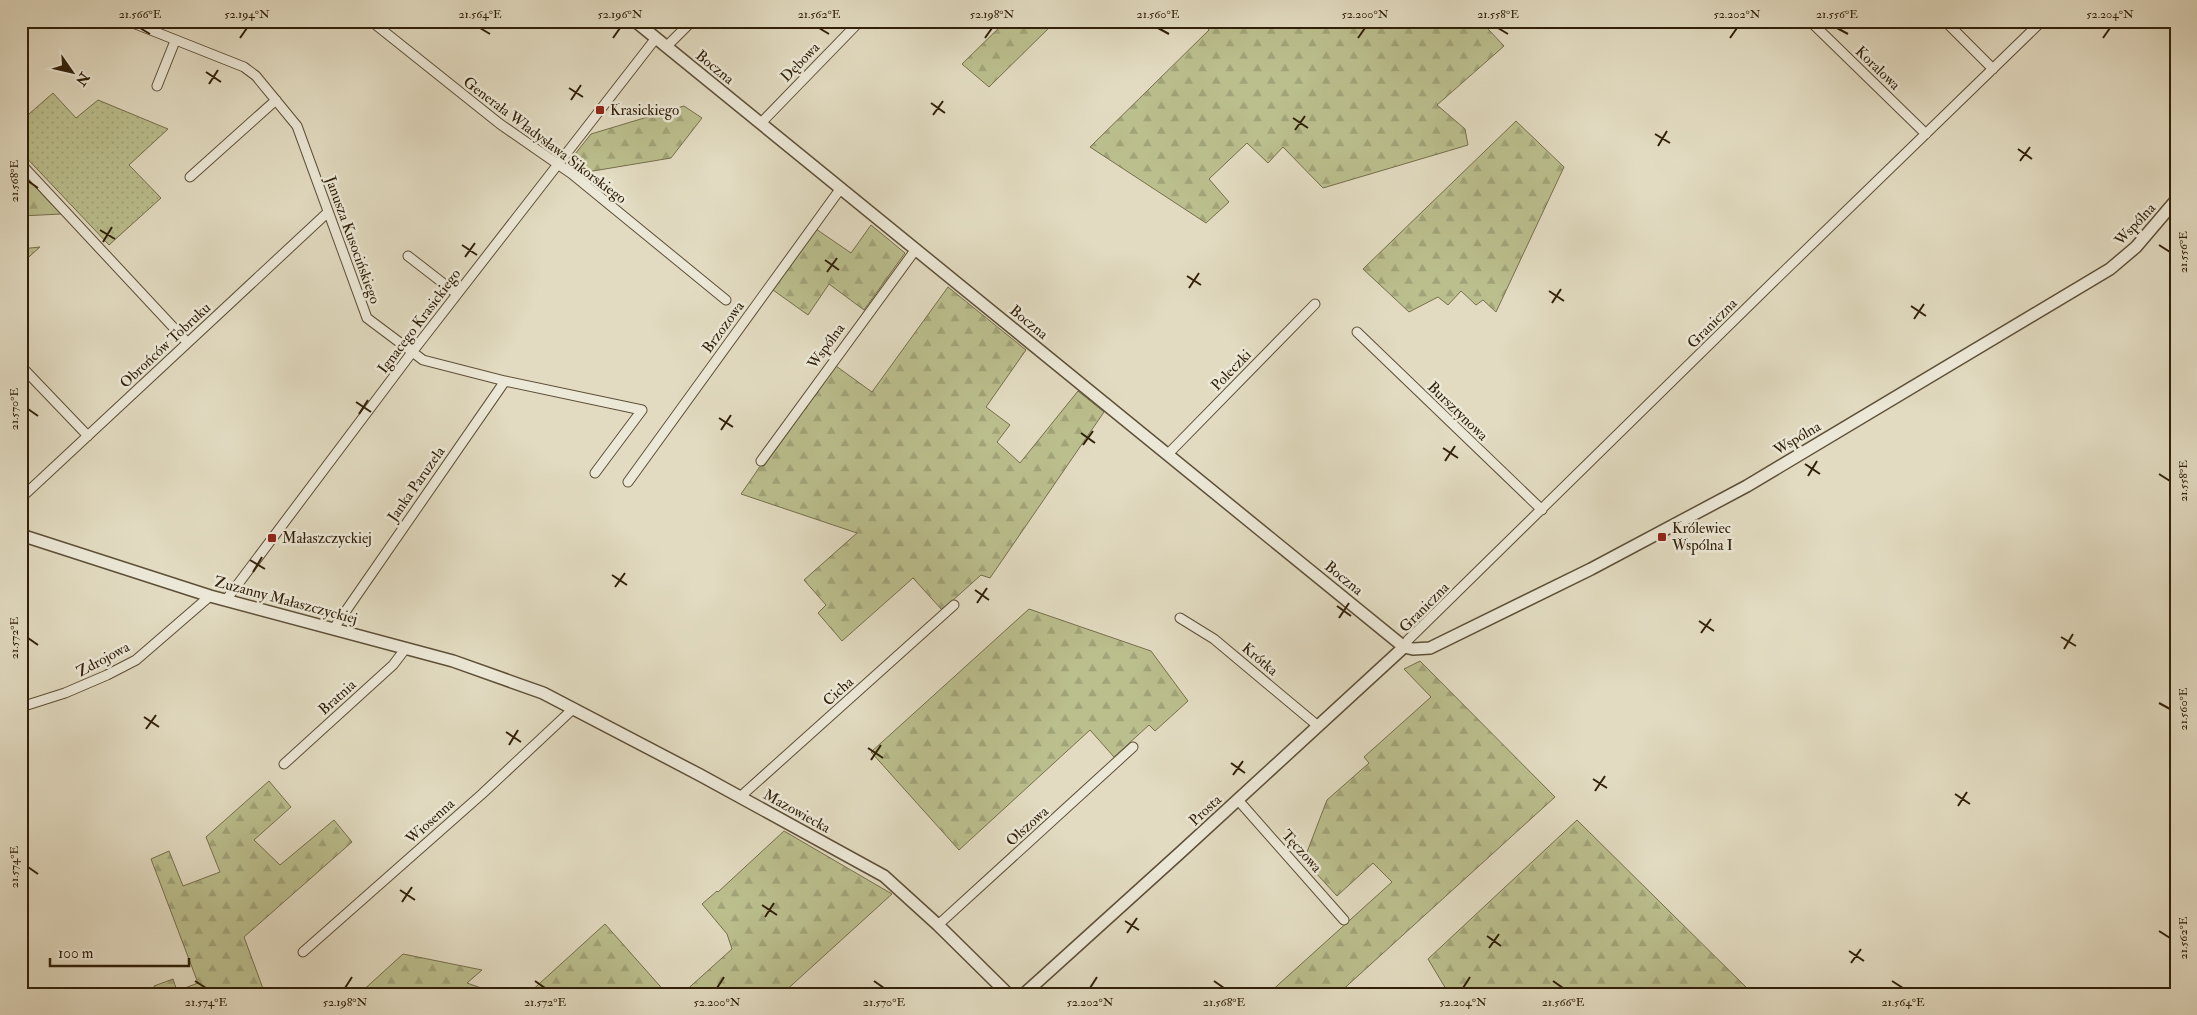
<svg xmlns="http://www.w3.org/2000/svg" width="2197" height="1015" font-family="'IM FELL Double Pica',serif">
  <style>
    .grass { fill: url(#grass-dots); stroke: #766f4b }
    .forest { fill: url(#forest-firs); stroke: #766f4b }
    .lines { fill: none; stroke-linecap: round; stroke-linejoin: round }
    .stream { stroke: #6d7d6f; stroke-width: 2.5 }
    .minor-casing { stroke: #5d4f37; stroke-width: 11 }
    .tertiary-casing { stroke: #5d4f37; stroke-width: 14 }
    .minor { stroke: #ece8d7; stroke-width: 9 }
    .tertiary { stroke: #ece8d7; stroke-width: 11 }
    .ticks { fill: none; stroke: #312009; stroke-width: 2 }
    .poi-dot { fill: #8f2418; stroke: #ece8d7; stroke-width: 2 }
    .labels { text-anchor: middle; stroke-width: 5; stroke-linejoin: round; paint-order: stroke }
    .street-label { font-size: 15px; fill: #312009; stroke: #ece8d7 }
    .poi-label { font-size: 15px; fill: #312009; stroke: #ece8d7; text-anchor: start }
    .neatline { fill: none; stroke: #312009; stroke-width: 2 }
    .ticks-label { font-size: 12px; text-anchor: middle; fill: #312009 }
  </style>
  <defs>
    <pattern id="grass-dots" width="8" height="8" patternUnits="userSpaceOnUse" patternTransform="scale(1.25)"><rect width="8" height="8" fill="#bbbe8d"/><path d="M2 2h.1M6 6h.1" fill="none" stroke="#a1a378" stroke-width="1.8" stroke-linecap="round"/></pattern>
    <pattern id="forest-firs" width="22" height="20" patternUnits="userSpaceOnUse" patternTransform="scale(1.25)"><rect width="22" height="20" fill="#bbbe8d"/><path d="M5 1l3.5 6h-7zM16 11l3.5 6h-7z" fill="#a1a378"/></pattern>
  </defs>
  <rect width="100%" height="100%" fill="#e2dbc1"/>
  <filter id="stains"><feTurbulence type="fractalNoise" baseFrequency=".004" numOctaves="4"/><feColorMatrix values="0 0 0 0 .2 0 0 0 0 .09 0 0 0 0 .02 0 0 0 .5 -.17"/></filter>
  <radialGradient id="worn" r=".72"><stop offset=".6" stop-color="#630" stop-opacity="0"/><stop offset="1" stop-color="#630" stop-opacity=".3"/></radialGradient>
  <path class="grass" d="M53,93L76,118L98,100L168,129L129,165L161,198L109,245L21,152V121Z
    M40,247L21,264V249Z"/>
  <path class="forest" d="M1006,21H1056L989,87L962,64Z
    M1201,21H1494L1487,28L1504,46L1437,105L1465,129L1468,145L1323,188L1283,147L1268,163L1247,143L1209,179L1229,202L1206,223L1090,147L1209,30Z
    M684,106L702,118L671,158L581,173L572,165L571,159L591,134Z
    M1516,121L1564,167L1496,312L1483,300L1476,305L1461,291L1448,305L1438,297L1409,312L1363,269Z
    M21,172L61,214L21,216Z
    M871,225L905,253L864,310L829,284L808,315L773,290L816,229L851,253Z
    M948,287L1026,350L986,407L1010,425L997,442L1020,463L1078,391L1104,412L990,578L981,575L942,610L913,578L842,641L818,613L826,605L804,580L857,533L741,494L761,465L764,466L836,366L872,392Z
    M1029,609L1151,651L1188,701L1155,731L1149,725L1114,757L1090,730L959,850L871,752Z
    M1420,661L1555,797L1338,994H1268L1392,882L1373,863L1337,896L1304,860L1327,800L1369,763L1364,757L1431,697L1404,669Z
    M269,781L291,807L254,840L280,865L334,820L352,842L244,937L265,994H157L154,986L173,979L177,991L198,983L151,859L169,851L183,886L220,872L206,837Z
    M1577,820L1753,994H1449L1428,959Z
    M784,831L892,894L782,994H682L732,949L727,934L702,904L717,891L718,892Z
    M605,924L667,994H528L595,933Z
    M403,954L482,970L467,983L498,994H359Z"/>
  <g class="lines">
    <path class="stream" d="M661,28L668,21"/>
    <defs>
      <path id="minor" d="M128,21L244,67L256,76L297,126L367,318L423,360L505,381L642,410L595,473
        M371,21L500,124L572,174L726,300
        M1810,21L1926,134
        M1945,21L1993,69
        M666,47L692,21
        M157,86L175,41
        M761,123L860,21
        M21,164L187,342
        M190,177L276,100
        M408,256L457,294
        M1357,332L1542,510
        M21,366L88,436
        M1168,454L1315,304
        M761,461L916,249
        M628,482L841,188
        M21,498L327,213
        M226,600L413,351L656,38
        M1180,618L1214,639L1318,726
        M334,628L505,381
        M1404,647L1408,640L1774,281L2042,21
        M21,707L65,693L107,675L136,660L210,596
        M284,764L393,665L406,648
        M740,797L954,605
        M1238,800L1344,920
        M938,925L1133,747
        M303,952L482,794L574,708"/>
      <path id="tertiary" d="M635,21L1404,647L1413,649L1430,648L1591,569L1747,486L2110,269L2136,247L2176,200
        M21,535L210,596L453,661L543,693L700,775L884,876L938,925L1008,994
        M1024,994L1182,851L1404,647"/>
    </defs>
    <use href="#minor" class="minor-casing"/>
    <use href="#tertiary" class="tertiary-casing"/>
    <use href="#minor" class="minor"/>
    <use href="#tertiary" class="tertiary"/>
  </g>
  <path class="ticks" d="M140,28L150,34M480,28L490,34M819,28L829,34M1158,28L1169,34M1498,28L1508,34M1837,28L1848,34M240,38L247,28M613,38L620,28M985,38L992,28M1358,38L1365,28M1730,38L1737,28M2103,38L2110,28M206,72L221,82M209,84L218,70M569,88L583,97M571,100L581,85M931,103L945,113M933,115L943,101M1293,118L1308,128M1295,130L1305,116M1655,134L1670,143M1658,146L1667,131M2018,149L2032,159M2020,161L2030,147M28,181L38,188M100,230L115,239M103,242L112,227M462,245L477,255M2159,245L2170,252M465,257L475,243M825,260L839,270M827,272L837,258M1187,276L1201,285M1189,288L1199,273M1549,291L1564,301M1552,303L1561,289M1911,306L1926,316M1914,319L1924,304M356,402L371,412M28,409L38,416M359,414L368,400M719,418L733,427M721,430L731,415M1081,433L1095,443M1083,445L1093,431M1443,448L1458,458M1445,461L1455,446M1805,464L1820,474M2159,474L2170,481M1808,476L1817,461M250,560L265,569M253,572L262,557M612,575L627,585M615,587L625,573M975,590L989,600M977,603L987,588M1337,606L1351,616M1339,618L1349,603M1699,621L1714,631M1701,633L1711,619M2061,637L2076,646M28,638L38,645M2064,649L2073,634M2159,703L2170,709M144,717L159,727M146,729L156,715M506,732L521,742M509,745L518,730M868,748L883,758M871,760L881,745M1231,763L1245,773M1233,775L1243,761M1593,779L1607,788M1595,791L1605,776M1955,794L1970,804M1958,806L1967,792M28,867L38,874M400,890L415,900M402,902L412,887M762,905L777,915M765,917L774,903M1125,921L1139,930M2159,931L2170,938M1127,933L1137,918M1487,936L1501,946M1489,948L1499,934M1849,951L1864,961M1851,963L1861,949M195,981L206,988M535,981L545,988M874,981L884,988M1214,981L1224,988M1553,981L1563,988M1892,981L1903,988M345,988L352,977M717,988L724,977M1090,988L1097,977M1463,988L1470,977"/>
  <g class="poi-dot">
    <rect x="595" y="105" width="10" height="10" rx="2.5"/>
    <rect x="1657" y="532" width="10" height="10" rx="2.5"/>
    <rect x="267" y="533" width="10" height="10" rx="2.5"/>
  </g>
  <g class="labels">
    <g class="street-label">
      <text transform="translate(800 62) rotate(-46)" y="5">Dębowa</text>
      <text transform="translate(715 67) rotate(39)" y="5">Boczna</text>
      <text transform="translate(1878 68) rotate(44)" y="5">Koralowa</text>
      <text transform="translate(545 140) rotate(37)" y="5">Generała Władysława Sikorskiego</text>
      <text transform="translate(2135 224) rotate(-47)" y="5">Wspólna</text>
      <text transform="translate(353 240) rotate(70)" y="5">Janusza Kusocińskiego</text>
      <text transform="translate(419 321) rotate(-53)" y="5">Ignacego Krasickiego</text>
      <text transform="translate(1029 322) rotate(39)" y="5">Boczna</text>
      <text transform="translate(1712 323) rotate(-45)" y="5">Graniczna</text>
      <text transform="translate(723 327) rotate(-54)" y="5">Brzozowa</text>
      <text transform="translate(165 345) rotate(-43)" y="5">Obrońców Tobruku</text>
      <text transform="translate(826 346) rotate(-54)" y="5">Wspólna</text>
      <text transform="translate(1231 370) rotate(-46)" y="5">Poleczki</text>
      <text transform="translate(1458 411) rotate(44)" y="5">Bursztynowa</text>
      <text transform="translate(1797 438) rotate(-31)" y="5">Wspólna</text>
      <text transform="translate(416 484) rotate(-55)" y="5">Janka Paruzela</text>
      <text transform="translate(1344 578) rotate(39)" y="5">Boczna</text>
      <text transform="translate(286 600) rotate(15)" y="5">Zuzanny Małaszczyckiej</text>
      <text transform="translate(1424 607) rotate(-45)" y="5">Graniczna</text>
      <text transform="translate(103 659) rotate(-28)" y="5">Zdrojowa</text>
      <text transform="translate(1260 659) rotate(40)" y="5">Krótka</text>
      <text transform="translate(838 691) rotate(-42)" y="5">Cicha</text>
      <text transform="translate(337 697) rotate(-42)" y="5">Bratnia</text>
      <text transform="translate(1205 810) rotate(-43)" y="5">Prosta</text>
      <text transform="translate(797 811) rotate(29)" y="5">Mazowiecka</text>
      <text transform="translate(430 821) rotate(-42)" y="5">Wiosenna</text>
      <text transform="translate(1027 826) rotate(-42)" y="5">Olszowa</text>
      <text transform="translate(1302 851) rotate(48)" y="5">Tęczowa</text>
    </g>
    <g class="poi-label">
      <text x="610" y="115">Krasickiego</text>
      <text x="1672" y="533">Królewiec<tspan x="1672" dy="17">Wspólna I</tspan></text>
      <text x="282" y="543">Małaszczyckiej</text>
    </g>
  </g>
  <rect width="2197" height="1015" fill="none" stroke="#e2dbc1" stroke-width="55"/>
  <g transform="translate(72 72) rotate(124)" stroke="#ece8d7" stroke-width="4" paint-order="stroke">
  <path d="M0-4L9 19L0 12L-9 19Z" fill="#312009"/>
  <text y="-8" font-size="14" font-weight="bold" text-anchor="middle" fill="#312009">N</text>
  </g>
  <path d="M50 958v8h139v-8" fill="none" stroke="#312009" stroke-width="2.5"/>
  <text x="58" y="958" font-size="15" fill="#312009" stroke="#ece8d7" stroke-width="4" paint-order="stroke">100 m</text>
  <rect x="28" y="28" width="2142" height="960" class="neatline"/>
  <g class="ticks-label">
    <text x="140" y="18">21.566°E</text>
    <text x="247" y="18">52.194°N</text>
    <text x="480" y="18">21.564°E</text>
    <text x="620" y="18">52.196°N</text>
    <text x="819" y="18">21.562°E</text>
    <text x="992" y="18">52.198°N</text>
    <text x="1158" y="18">21.560°E</text>
    <text x="1365" y="18">52.200°N</text>
    <text x="1498" y="18">21.558°E</text>
    <text x="1737" y="18">52.202°N</text>
    <text x="1837" y="18">21.556°E</text>
    <text x="2110" y="18">52.204°N</text>
    <text transform="translate(14 181) rotate(-90)" y="4">21.568°E</text>
    <text transform="translate(2183 252) rotate(-90)" y="4">21.556°E</text>
    <text transform="translate(14 409) rotate(-90)" y="4">21.570°E</text>
    <text transform="translate(2183 481) rotate(-90)" y="4">21.558°E</text>
    <text transform="translate(14 638) rotate(-90)" y="4">21.572°E</text>
    <text transform="translate(2183 709) rotate(-90)" y="4">21.560°E</text>
    <text transform="translate(14 867) rotate(-90)" y="4">21.574°E</text>
    <text transform="translate(2183 938) rotate(-90)" y="4">21.562°E</text>
    <text x="206" y="1006">21.574°E</text>
    <text x="345" y="1006">52.198°N</text>
    <text x="545" y="1006">21.572°E</text>
    <text x="717" y="1006">52.200°N</text>
    <text x="884" y="1006">21.570°E</text>
    <text x="1090" y="1006">52.202°N</text>
    <text x="1224" y="1006">21.568°E</text>
    <text x="1463" y="1006">52.204°N</text>
    <text x="1563" y="1006">21.566°E</text>
    <text x="1903" y="1006">21.564°E</text>
  </g>
  <rect width="100%" height="100%" filter="url(#stains)"/>
  <rect width="100%" height="100%" fill="url(#worn)"/>
</svg>
